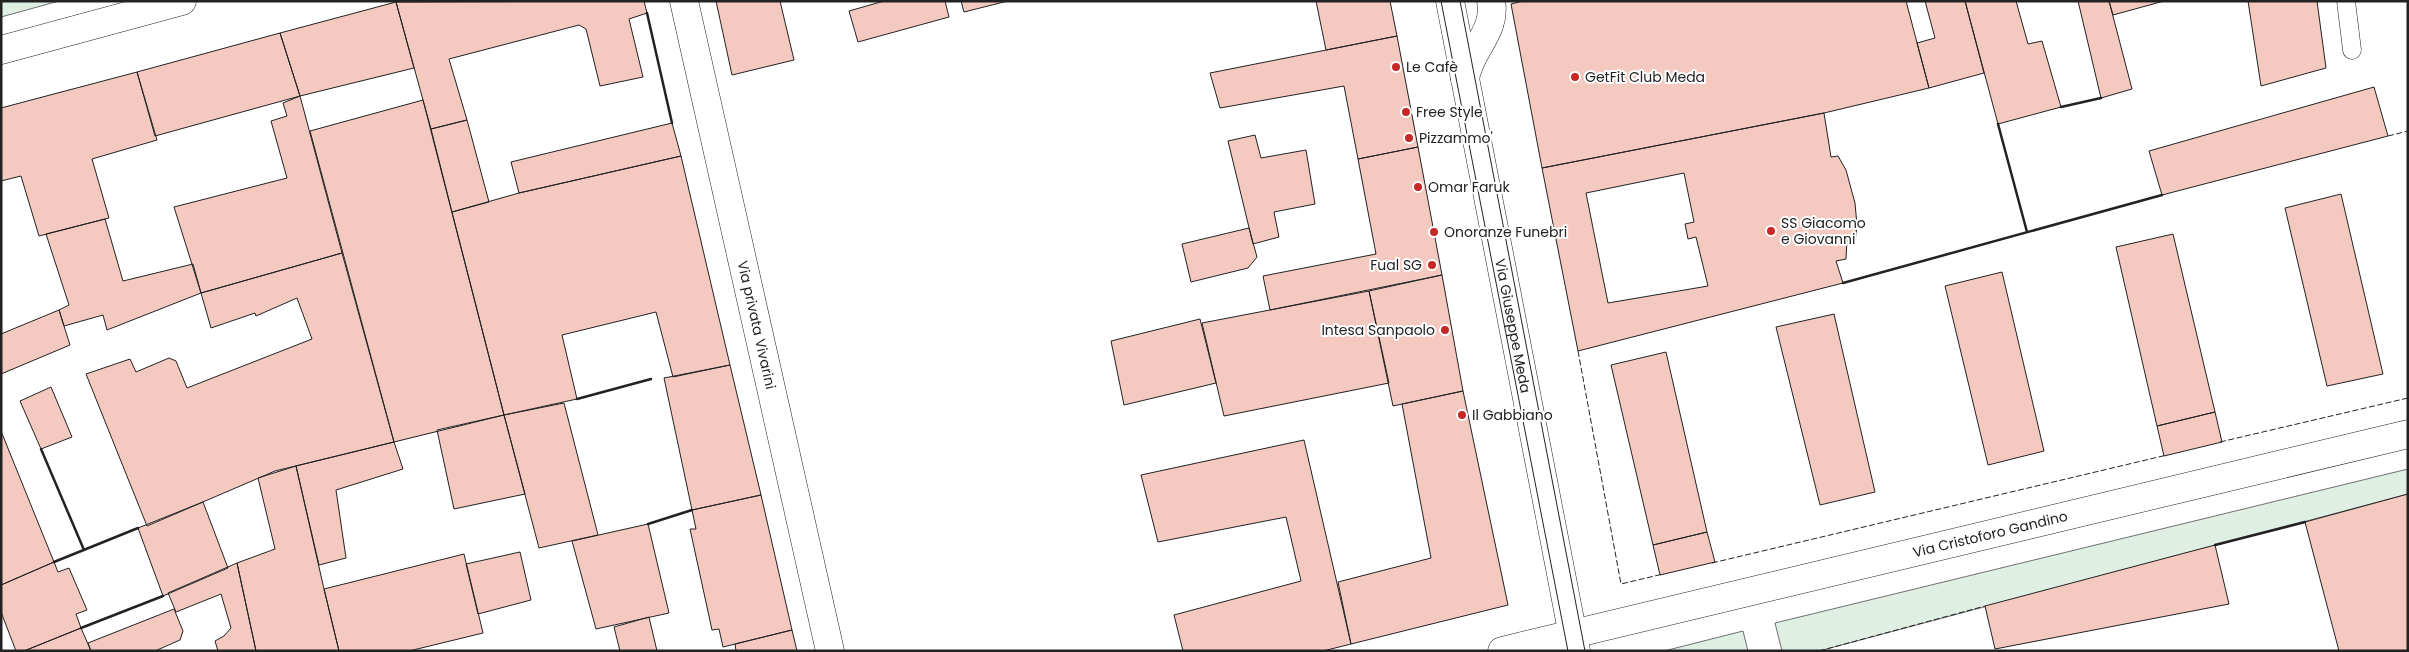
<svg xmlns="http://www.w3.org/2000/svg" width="2409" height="652" font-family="Poppins,sans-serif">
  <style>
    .green { fill: #e0efe3; stroke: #6f6f6f }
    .building { fill: #f3c9c0; stroke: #222; fill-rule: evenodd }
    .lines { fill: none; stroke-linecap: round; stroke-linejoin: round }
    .service-casing { stroke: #222; stroke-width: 19 }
    .minor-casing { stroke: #222; stroke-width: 29 }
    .tertiary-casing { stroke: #222; stroke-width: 29 }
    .service { stroke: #fff; stroke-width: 18 }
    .minor { stroke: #fff; stroke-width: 28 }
    .tertiary { stroke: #fff; stroke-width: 28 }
    .tram { stroke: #222; stroke-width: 1 }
    .fence { stroke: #222; stroke-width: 1; stroke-dasharray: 6 2.5; stroke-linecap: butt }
    .wall { stroke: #222; stroke-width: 2.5 }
    .poi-dot { fill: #c62828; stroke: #fff; stroke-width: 2 }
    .labels { text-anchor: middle; stroke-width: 4; stroke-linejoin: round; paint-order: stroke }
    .poi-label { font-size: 14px; fill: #222; stroke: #fff; text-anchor: start }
    .street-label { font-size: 14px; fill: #222; stroke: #fff }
  </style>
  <rect width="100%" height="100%" fill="#fff"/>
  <path class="green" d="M1,1H59L1,17Z
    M2408,469V494L1819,651H1782L1775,623Z
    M1743,631L1748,651H1664Z"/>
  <path class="building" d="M644,1L647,13L629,19L643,77L600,86L586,29L579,25L449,59L467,120L431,129L396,2Z
    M716,1H780L794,60L732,75Z
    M884,1H945L949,17L858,42L849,11Z
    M961,1H1008L964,12Z
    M1316,1H1390L1397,36L1326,50Z
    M1523,1H1906L1929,88L1824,113L1542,168L1511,4Z
    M1925,1H1965L1984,73L1929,88L1917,43L1935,38Z
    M1965,1H2016L2028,44L2042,41L2061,107L1998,124Z
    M2078,1H2109L2132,89L2101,98Z
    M2109,1H2164L2113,15Z
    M2248,1H2317L2326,68L2261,86Z
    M396,2L414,68L300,96L280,33Z
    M280,33L300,96L155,136L137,72Z
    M1397,36L1418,147L1358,159L1344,86L1220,108L1210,73Z
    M137,72L157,140L92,159L109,218L39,236L21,176L1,181V108Z
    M2374,87L2388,136L2162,195L2149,151Z
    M300,96L342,253L201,293L174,207L287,178L271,121L287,116L283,103Z
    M423,100L504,415L394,442L310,131Z
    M1824,113L1831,157L1838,156L1846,170L1855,203L1857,225L1855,242L1847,240L1846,259L1836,261L1843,283L1578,351L1542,168ZM1684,173L1694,222L1685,224L1688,239L1696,237L1708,286L1608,303L1586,193Z
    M467,120L489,202L452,212L431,129Z
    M672,123L681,156L519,193L511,162Z
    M1255,135L1261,158L1306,150L1315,204L1274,212L1279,237L1253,244L1228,141Z
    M1418,147L1442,275L1270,310L1263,276L1376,254L1358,159Z
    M681,156L730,365L673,377L656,312L562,335L577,399L504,415L452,212L519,193Z
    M2341,194L2383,374L2327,386L2285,208Z
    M105,219L123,281L193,264L201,293L107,330L103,315L64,326L59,310L69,305L46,234Z
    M1249,228L1257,257L1248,268L1191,282L1182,244Z
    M2173,234L2215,412L2157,426L2116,247Z
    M342,253L394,442L275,471L147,526L86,374L130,359L136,372L169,358L176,361L187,388L312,339L297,298L256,316L255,313L211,328L201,293Z
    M2002,272L2044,451L1988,465L1945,286Z
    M1442,275L1463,391L1393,406L1369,291Z
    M1369,291L1389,383L1224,416L1202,323Z
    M59,310L70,345L1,374V334Z
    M1834,314L1875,492L1820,505L1776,327Z
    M1200,319L1216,383L1124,405L1111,341Z
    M1666,352L1707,532L1653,545L1611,365Z
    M730,365L761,495L692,510L664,378Z
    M51,387L72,437L41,449L20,401Z
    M1463,391L1508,605L1351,644L1338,582L1431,558L1402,404Z
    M564,403L598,535L539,548L504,415Z
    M2215,412L2222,442L2164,456L2157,426Z
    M504,415L525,494L454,509L437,430Z
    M1,431L54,562L1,585Z
    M1304,440L1351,644L1323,651H1183L1174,615L1301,581L1286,517L1158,542L1141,475Z
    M394,442L403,469L336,490L346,558L319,565L296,466Z
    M296,466L324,589L339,651H256L237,563L275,549L258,478Z
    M2408,494V651H2339L2305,522Z
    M761,495L792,630L723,647L719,629L712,630L690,529H696L692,510Z
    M203,502L228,568L163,596L138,528Z
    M648,524L669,613L596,629L572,541Z
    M1707,532L1715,562L1660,575L1653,545Z
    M2215,545L2229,604L1995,649L1985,606Z
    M520,552L531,600L478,614L466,564Z
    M464,554L483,633L409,651H339L324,589Z
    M54,562L58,572L69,568L87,610L76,614L81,628L24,651H16L1,612V585Z
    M237,563L256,651H218L215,641L224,636L231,628L221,594L176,612L168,593Z
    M174,609L183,631L180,640L155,651H91L88,643Z
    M649,617L657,651H620L614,627Z
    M81,628L91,651H24Z
    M792,630L797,651H736L735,644Z"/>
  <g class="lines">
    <defs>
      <path id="service" d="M2346,1L2352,50"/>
      <g id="minor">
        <path id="s1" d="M684,1L830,651"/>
        <path d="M1,50L182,1"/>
        <path id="s2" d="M1502,651L2408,434"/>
      </g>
      <g id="tertiary">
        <path id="s3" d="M1450,1L1576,651"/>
        <path d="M1465,79C1469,50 1497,32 1491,1"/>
      </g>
    </defs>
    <use href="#service" class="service-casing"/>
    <use href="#minor" class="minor-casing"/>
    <use href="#tertiary" class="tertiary-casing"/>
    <use href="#service" class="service"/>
    <use href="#minor" class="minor"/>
    <use href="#tertiary" class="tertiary"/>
    <path class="tram" d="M1441,1L1568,651
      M1460,1L1585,651"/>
    <path class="fence" d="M2388,136L2408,131
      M1578,351L1621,584L1663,574
      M2220,442L2408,398
      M1712,563L2167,455
      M1819,651L1985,606"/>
    <path class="wall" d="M647,13L672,123
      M2061,107L2101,98
      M1998,124L2027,232
      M1843,283L2162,195
      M577,399L651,379
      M41,449L84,550
      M648,524L692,510
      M2215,545L2305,522
      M54,562L138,528
      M81,628L163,596"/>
  </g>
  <g class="poi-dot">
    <circle cx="1396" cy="67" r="5"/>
    <circle cx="1575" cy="77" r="5"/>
    <circle cx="1406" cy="112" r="5"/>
    <circle cx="1409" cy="138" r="5"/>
    <circle cx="1418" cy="187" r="5"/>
    <circle cx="1771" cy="231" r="5"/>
    <circle cx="1434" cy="232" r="5"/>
    <circle cx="1432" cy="265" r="5"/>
    <circle cx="1445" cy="330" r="5"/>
    <circle cx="1462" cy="415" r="5"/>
  </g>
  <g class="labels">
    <g class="poi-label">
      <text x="1406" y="72">Le Cafè</text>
      <text x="1585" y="82">GetFit Club Meda</text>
      <text x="1416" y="117">Free Style</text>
      <text x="1419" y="143">Pizzammo'</text>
      <text x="1428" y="192">Omar Faruk</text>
      <text x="1781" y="228">SS Giacomo<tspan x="1781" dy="16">e Giovanni</tspan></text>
      <text x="1444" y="237">Onoranze Funebri</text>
      <text x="1422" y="270" text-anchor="end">Fual SG</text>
      <text x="1435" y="335" text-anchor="end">Intesa Sanpaolo</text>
      <text x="1472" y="420">Il Gabbiano</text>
    </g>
    <g class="street-label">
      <text dy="5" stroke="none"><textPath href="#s1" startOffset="332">Via privata Vivarini</textPath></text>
      <text dy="5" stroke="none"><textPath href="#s3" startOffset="331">Via Giuseppe Meda</textPath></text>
      <text dy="5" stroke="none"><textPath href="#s2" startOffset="502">Via Cristoforo Gandino</textPath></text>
    </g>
  </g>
  <rect width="2409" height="652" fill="none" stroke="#222222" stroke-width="5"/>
</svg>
